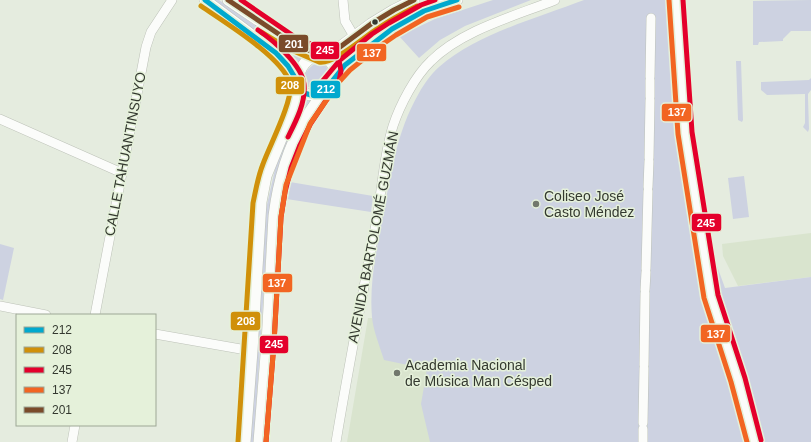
<svg xmlns="http://www.w3.org/2000/svg" width="811" height="442" font-family="Helvetica,sans-serif">
  <style>
    .built { fill: #d9e4ce }
    .green { fill: #cdd2e1 }
    .lines { fill: none; stroke-linecap: round; stroke-linejoin: round }
    .minor-casing { stroke: #bdc2b8; stroke-width: 10 }
    .major-casing { stroke: #bdc2b8; stroke-width: 12 }
    .minor { stroke: #fbfcfa; stroke-width: 9 }
    .major { stroke: #fbfcfa; stroke-width: 11 }
    .bus-1-casing { stroke: #e5f1da; stroke-width: 8 }
    .bus-2-casing { stroke: #e5f1da; stroke-width: 8 }
    .bus-3-casing { stroke: #e5f1da; stroke-width: 8 }
    .bus-4-casing { stroke: #e5f1da; stroke-width: 8 }
    .bus-5-casing { stroke: #e5f1da; stroke-width: 8 }
    .bus-1 { stroke: #00a9ce; stroke-width: 5 }
    .bus-2 { stroke: #d0900a; stroke-width: 5 }
    .bus-3 { stroke: #e4002b; stroke-width: 5 }
    .bus-4 { stroke: #f26522; stroke-width: 5 }
    .bus-5 { stroke: #7a4b2a; stroke-width: 5 }
    .bus-dot { fill: #343930; stroke: #e5f1da; stroke-width: 1.5 }
    .poi-dot { fill: #72786d; stroke: #e5f1da; stroke-width: 1.5 }
    .labels { text-anchor: middle; stroke-width: 3; stroke-linejoin: round; paint-order: stroke }
    .street-label { font-size: 14px; fill: #343930; stroke: #e5f1da }
    .poi-label { font-size: 14px; fill: #343930; stroke: #e5f1da; text-anchor: start }
    .line-badge { stroke: #e5f1da; stroke-width: 1.5 }
    .badge-label { font-size: 11px; text-anchor: middle; font-weight: bold; fill: #fff }
  </style>
  <rect width="100%" height="100%" fill="#e5ecdf"/>
  <path class="built" d="M811,233V277L738,286L723,256L722,244Z
    M368,318H372L433,355L439,442H347Z"/>
  <path class="green" d="M213,0H219L284,46L294,51L307,55L295,68L280,49Z
    M428,0H442L342,64L335,56L345,51L402,11Z
    M493,0H531L465,26L440,40L419,58L399,36L435,19Z
    M584,0H667L680,163L702,297L724,363L747,442H430L421,404L427,369L384,360C380,347 373,330 372,317C369,282 377,249 383,215C392,171 396,133 419,93C424,84 431,74 439,67C477,34 537,18 584,0Z
    M811,0V31H791L783,39V41L759,42L758,45H753V1Z
    M736,61H741L743,120L742,122L738,120Z
    M318,62C341,66 317,98 304,84C302,74 310,66 318,62Z
    M811,78V90L808,94V98L809,129L808,132L803,127L805,123V94L767,95L761,90V82L809,80Z
    M299,98L311,101L268,225L254,442H250L266,209L276,165L299,109Z
    M744,176L749,217L733,219L728,178Z
    M284,181L373,196L371,212L280,198Z
    M0,244L14,248L3,300L0,299Z
    M716,263L725,288L811,277V442H761L754,409L715,290Z"/>
  <g class="lines">
    <defs>
      <path id="minor" d="M343,0L345,21L355,38
        M676,0L685,133L711,297L738,380L747,411L754,442
        M650,77L651,18
        M650,97V80
        M0,119L122,173
        M649,158L650,100
        M648,187L649,161
        M646,269L648,191
        M645,290L646,272
        M0,306L46,315
        M95,315L146,47L151,32L172,0
        M155,334L252,351
        M644,365L645,293
        M643,423L644,368
        M72,442L75,425
        M336,442C348,369 362,297 376,224C382,192 383,158 393,126C400,105 415,76 431,61C462,30 515,16 555,0
        M643,442V429"/>
      <path id="major" d="M205,0L276,53L288,66L297,81
        M228,0L292,43L319,56
        M322,56L340,47L371,24L394,10L414,0
        M333,78C356,52 393,25 425,11C435,7 446,4 457,0
        M245,442L252,351L261,202L266,176L292,112L297,85
        M259,442L267,343L274,216C278,183 288,148 305,119C314,105 324,92 333,78C335,70 335,64 327,59C300,41 278,113 325,90"/>
    </defs>
    <use href="#minor" class="minor-casing"/>
    <use href="#major" class="major-casing"/>
    <use href="#minor" class="minor"/>
    <use href="#major" class="major"/>
    <defs>
      <path id="bus-1" d="M205,0L276,53L288,66L297,81L299,89L304,93L311,95L325,90L345,65L392,29L424,11L457,0"/>
      <path id="bus-2" d="M201,6C224,22 282,57 290,83C294,99 269,147 263,164C258,176 256,189 253,203L238,442
        M261,32L289,49L319,62C333,65 364,37 377,29C390,20 403,13 417,6"/>
      <path id="bus-3" d="M241,0L295,37L331,53L339,60L341,71L339,81L311,123L300,145L291,168L285,192L281,217L274,343L266,442
        M683,0L692,132L718,295L745,378L761,440
        M258,30C273,40 302,65 304,84C306,102 296,121 288,137
        M318,86L320,84L340,60L372,34L389,23L421,5L435,0"/>
      <path id="bus-4" d="M669,0L678,134L704,298L731,382L747,442
        M266,442L274,343L281,217L286,185L310,124L339,82L350,70L380,46L396,35L427,17L459,7"/>
      <path id="bus-5" d="M228,0L292,43L322,56L340,47L371,24L394,10L414,0"/>
    </defs>
    <use href="#bus-1" class="bus-1-casing"/>
    <use href="#bus-2" class="bus-2-casing"/>
    <use href="#bus-3" class="bus-3-casing"/>
    <use href="#bus-4" class="bus-4-casing"/>
    <use href="#bus-5" class="bus-5-casing"/>
    <use href="#bus-1" class="bus-1"/>
    <use href="#bus-2" class="bus-2"/>
    <use href="#bus-3" class="bus-3"/>
    <use href="#bus-4" class="bus-4"/>
    <use href="#bus-5" class="bus-5"/>
  </g>
  <circle class="bus-dot" cx="375" cy="22" r="3.5"/>
  <g class="poi-dot">
    <circle cx="536" cy="204" r="4"/>
    <circle cx="397" cy="373" r="4"/>
  </g>
  <g class="labels">
    <g class="street-label">
      <text transform="translate(125 154) rotate(-79)" y="5">CALLE TAHUANTINSUYO</text>
      <text transform="translate(373 237) rotate(-79)" y="5">AVENIDA BARTOLOMÉ GUZMÁN</text>
    </g>
    <g class="poi-label">
      <text x="544" y="201">Coliseo José<tspan x="544" dy="16">Casto Méndez</tspan></text>
      <text x="405" y="370">Academia Nacional<tspan x="405" dy="16">de Música Man Césped</tspan></text>
    </g>
  </g>
  <g class="line-badge">
    <rect x="278" y="34" width="31" height="19" rx="4" fill="#7a4b2a"/>
    <rect x="310" y="41" width="30" height="19" rx="4" fill="#e4002b"/>
    <rect x="356" y="43" width="31" height="19" rx="4" fill="#f26522"/>
    <rect x="275" y="76" width="30" height="19" rx="4" fill="#d0900a"/>
    <rect x="310" y="80" width="31" height="19" rx="4" fill="#00a9ce"/>
    <rect x="661" y="103" width="31" height="19" rx="4" fill="#f26522"/>
    <rect x="691" y="213" width="31" height="19" rx="4" fill="#e4002b"/>
    <rect x="262" y="273" width="31" height="20" rx="4" fill="#f26522"/>
    <rect x="230" y="311" width="31" height="20" rx="4" fill="#d0900a"/>
    <rect x="700" y="324" width="31" height="19" rx="4" fill="#f26522"/>
    <rect x="259" y="335" width="30" height="19" rx="4" fill="#e4002b"/>
  </g>
  <g class="badge-label">
    <text x="294" y="48">201</text>
    <text x="325" y="54">245</text>
    <text x="372" y="57">137</text>
    <text x="290" y="89">208</text>
    <text x="326" y="93">212</text>
    <text x="677" y="116">137</text>
    <text x="706" y="227">245</text>
    <text x="277" y="287">137</text>
    <text x="246" y="325">208</text>
    <text x="716" y="338">137</text>
    <text x="274" y="348">245</text>
  </g>
  <rect x="16" y="314" width="140" height="112" fill="#e5f1da" stroke="#9ea796"/>
  <rect x="24" y="327" width="20" height="6" fill="#00a9ce" stroke="#9ea796"/>
  <text x="52" y="334" font-size="12" fill="#343930">212</text>
  <rect x="24" y="347" width="20" height="6" fill="#d0900a" stroke="#9ea796"/>
  <text x="52" y="354" font-size="12" fill="#343930">208</text>
  <rect x="24" y="367" width="20" height="6" fill="#e4002b" stroke="#9ea796"/>
  <text x="52" y="374" font-size="12" fill="#343930">245</text>
  <rect x="24" y="387" width="20" height="6" fill="#f26522" stroke="#9ea796"/>
  <text x="52" y="394" font-size="12" fill="#343930">137</text>
  <rect x="24" y="407" width="20" height="6" fill="#7a4b2a" stroke="#9ea796"/>
  <text x="52" y="414" font-size="12" fill="#343930">201</text>
</svg>
